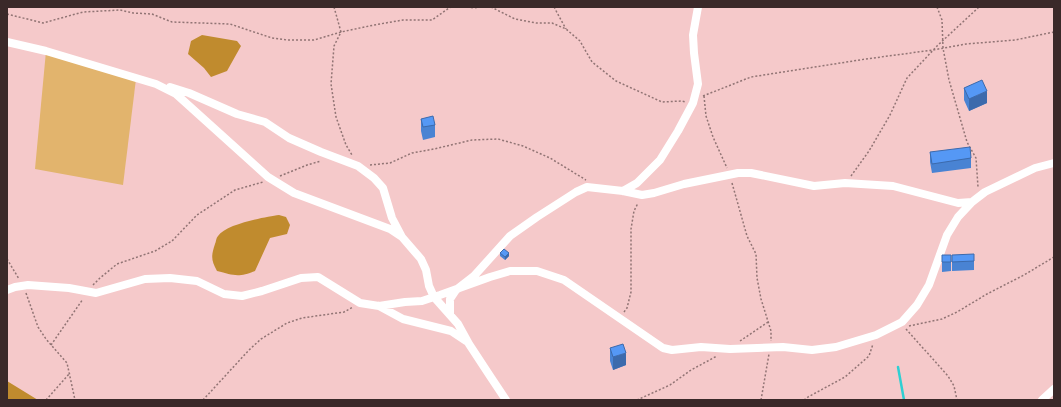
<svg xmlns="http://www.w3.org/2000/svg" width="1061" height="407" font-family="Figtree,sans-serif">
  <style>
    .green { fill: #e2b46d }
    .forest { fill: #c08b2e }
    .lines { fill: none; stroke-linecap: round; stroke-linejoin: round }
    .stream { stroke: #30cfd2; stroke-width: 2.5 }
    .path { stroke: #917474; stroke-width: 1.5; stroke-dasharray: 2 2; stroke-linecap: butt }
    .minor { stroke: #fff; stroke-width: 8 }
    .wall { fill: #4983d3 }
    .shaded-wall { fill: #3c6aac }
    .building { fill: #5598f5; stroke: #3c6aac }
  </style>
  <rect width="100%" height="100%" fill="#f5c9ca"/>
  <path class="green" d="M46,51L136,79L123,185L35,169Z"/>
  <path class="forest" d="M202,35L237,41L241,46L227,71L211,77L204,68L188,54L191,41Z
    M279,215L286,217L290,225L287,234L270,238L255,271C238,278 233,275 217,271C211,260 211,256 215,244C216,242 216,238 218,236C226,224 265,217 279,215Z
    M7,381L38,400H7Z"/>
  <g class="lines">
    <path class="stream" d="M898,367L904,400"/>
    <path class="path" d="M334,7L341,32L334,46L331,84L336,117L346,145L352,155
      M467,7L474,8L480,7
      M491,7L515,19L536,23H552L566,29L580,41L592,62L616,81L662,102L682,101L686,102
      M554,7L566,29
      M937,7L942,20L943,48L949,80L967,142L976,158L978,187
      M7,14L43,23L83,12L120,10L133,13L152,14L172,22L230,24L272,38L287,40H314L341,32L374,25L403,20H432L449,8L451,7
      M703,96L751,77L866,59L933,50L966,44L1015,40L1054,32
      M704,96L706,116L713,137L727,168
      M370,165L390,163L412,153L434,149L472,140L498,139L523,146L550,158L586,180
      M280,176L307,165L321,161
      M851,176L869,151L890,115L907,78L937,46L979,7
      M732,183L747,236L756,254L757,278L761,299L771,331V341
      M7,259L19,279
      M93,285L100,278L117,264L155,251L172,241L197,215L235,190L263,182
      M26,293L38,327L46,339L67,363L75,400
      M624,312L627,308L631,292V229L634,211L638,203
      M909,326L942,319L957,312L987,294L1024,275L1054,257
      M906,329L948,376L954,386L957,400
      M740,341L768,322
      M51,345L83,299
      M46,400L70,373
      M203,400L249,350L261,339L287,323L302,318L344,312L353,307
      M637,400L670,385L691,370L717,356
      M761,400L769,354
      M804,400L808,397L845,377L869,356L873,344"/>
    <path class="minor" d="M7,42L46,51L156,84L176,94L268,177L294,193L390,229L402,237L421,259L426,270L429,286L434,297L458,324L469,344L490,376L506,400
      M170,87L189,93L237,114L265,122L289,138L321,152L358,166L374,178L383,188L392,218L402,237
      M623,191L637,183L660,160L678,131L693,103L698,84L694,53L693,35L698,7
      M7,290L15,287L28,285L69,288L96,293L145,279L170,278L197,281L224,294L242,296L262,291L301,278L318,277L360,303L379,306L405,302L422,301L440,295L490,277L510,271H537L564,280L663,348L672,350L701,347L730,349L783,347L812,350L836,347L876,335L902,322L917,305L929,285L947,235L958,217L972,202
      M379,306L403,319L451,331L466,341
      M450,315V299L456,290L474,276L510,236L537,217L576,192L587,187L623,191L642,195L654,193L684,184L738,173H751L814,186L845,183L893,186L958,203L972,202L985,192L1035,168L1054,163
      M1042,400L1054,389"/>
  </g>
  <path class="wall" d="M964,88L987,103L969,111L964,100Z
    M421,119L435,125V137L423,140L421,131Z
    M930,152L971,158V168L932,173L930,162Z
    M500,253L509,256L505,260L500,256Z
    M942,255L951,262V271L942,272Z
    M952,255L974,261V270L952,271Z
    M610,348L626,365L613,370L610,361Z"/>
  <path class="shaded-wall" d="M987,91V103L969,111V99Z
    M509,253V256L505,260V257Z
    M626,353V365L613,370V357Z"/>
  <path class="building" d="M982,80L987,91L969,99L964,88Z
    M433,116L435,125L423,127L421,119Z
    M970,147L971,158L932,164L930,152Z
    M504,249L509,253L505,257L500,253Z
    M974,254V261L952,262V255Z
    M942,255H951V262H942Z
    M623,344L626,353L613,357L610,348Z"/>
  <rect width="1061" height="407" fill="none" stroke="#3a2929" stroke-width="16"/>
</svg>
